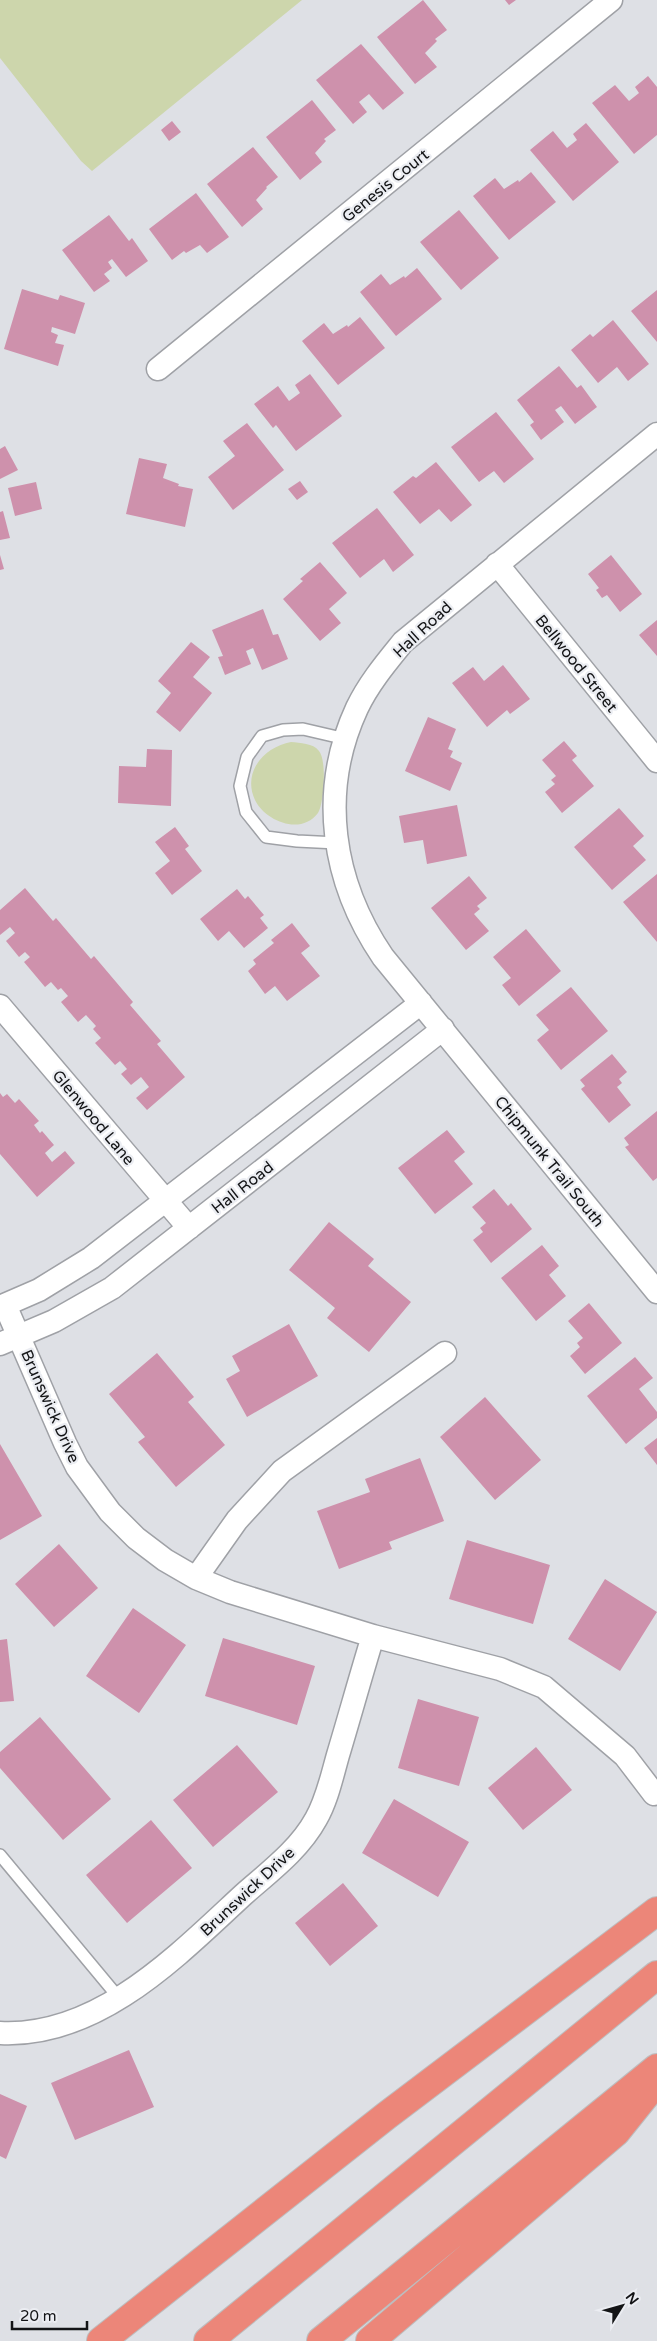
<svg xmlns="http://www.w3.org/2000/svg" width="657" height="2341" font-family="'Varela Round',sans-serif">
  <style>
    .green { fill: #cdd6ac }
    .building { fill: #ce91ac }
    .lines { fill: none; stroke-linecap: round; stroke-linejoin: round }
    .lane-casing { stroke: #9fa1a6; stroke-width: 14 }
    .street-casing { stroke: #9fa1a6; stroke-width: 25 }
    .highway-casing { stroke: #bdbdbe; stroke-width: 30 }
    .lane { stroke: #fff; stroke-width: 11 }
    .street { stroke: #fff; stroke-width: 22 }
    .highway { stroke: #ec8679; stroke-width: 28 }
    .labels { text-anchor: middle; stroke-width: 4.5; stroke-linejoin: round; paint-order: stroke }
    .street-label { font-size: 16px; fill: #131416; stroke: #ebedf2 }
  </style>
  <rect width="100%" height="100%" fill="#dee0e5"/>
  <path class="green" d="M0,0H302L92,171L81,161L0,58Z
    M291,742C300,743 313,743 319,751C327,760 324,804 318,813C301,836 265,821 255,800C242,772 264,747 291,742Z"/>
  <path class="building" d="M423,0L447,30L435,39L437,41L425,53L437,67L415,84L377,37Z
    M505,0H516L509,5Z
    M361,44L404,93L383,110L369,94L359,102L367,112L353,124L316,80Z
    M648,76L657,87V135L634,154L592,103L615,85L629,101L639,93L635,87Z
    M312,100L336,130L324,139L326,141L315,153L322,162L300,180L266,137Z
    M172,121L181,132L169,141L161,130Z
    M586,123L619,162L573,201L530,150L553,131L567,148L577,140L573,134Z
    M253,147L278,177L266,187L267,188L256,200L263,209L242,227L207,184Z
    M531,172L556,202L509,240L473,196L495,178L504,189L518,180L519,182Z
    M196,193L229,237L207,253L200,245L186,253L184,251L172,260L149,229Z
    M459,210L499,258L461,290L420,242Z
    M109,215L129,241L132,238L148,261L126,277L112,259L108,262L112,268L104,274L110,281L94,292L62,250Z
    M417,268L442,299L396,336L360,292L381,274L390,285L404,276L405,278Z
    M22,289L58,300L60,295L85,303L75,334L52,327L51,332L58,335L55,343L64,345L58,366L4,349Z
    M657,290V342L631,311Z
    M360,317L385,348L338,385L302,341L324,323L333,334L347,325L348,327Z
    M613,320L649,364L628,381L617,367L598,383L571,350L590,334L593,337Z
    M559,366L577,388L581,385L597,407L575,424L561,406L555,410L564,422L541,440L530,425L534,422L517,400Z
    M310,374L342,416L296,451L276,425L273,428L254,404L278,386L289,401L300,393L295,385Z
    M496,412L534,459L504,483L494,471L479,482L451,447Z
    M247,423L284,470L233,510L208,477L235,456L223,441Z
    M5,446L18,470L0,479V449Z
    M139,458L167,464L163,478L179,484L178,486L193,489L185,527L126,514Z
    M436,462L472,505L451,522L439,509L420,524L393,492L413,476L416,478Z
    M300,481L308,492L297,500L288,489Z
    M36,482L42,509L15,516L8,488Z
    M377,508L414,555L393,572L384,559L360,578L332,543Z
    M3,511L10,538L0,540V512Z
    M0,555L4,569L0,570Z
    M611,555L642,594L620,612L607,595L602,598L596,590L599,588L588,574Z
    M320,562L347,593L329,609L341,623L320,641L283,599L303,581L300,579Z
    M263,609L273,635L278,634L288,659L262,670L253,648L246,651L251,664L225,675L218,657L223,656L212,630Z
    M657,620V656L639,635Z
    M191,642L210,657L193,677L212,693L180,732L156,712L171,693L158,681Z
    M503,665L530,699L510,714L507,710L487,727L452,683L473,667L484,681Z
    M428,717L456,729L448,749L453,751L450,757L462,763L450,791L405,771Z
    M564,741L577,756L572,760L594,786L562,813L545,792L555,784L551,780L556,776L542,760Z
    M147,749L172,750L171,806L118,803L119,766L146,767Z
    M457,805L467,856L427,864L423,840L404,843L399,816Z
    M619,808L644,836L633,846L646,860L612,890L574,847Z
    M175,827L189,846L185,849L202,871L172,895L155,873L170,861L155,842Z
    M657,874V942L623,902Z
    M469,876L487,898L477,906L480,909L474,914L489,931L466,950L431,908Z
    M25,888L53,921L56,918L91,959L94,956L133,1002L130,1005L161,1041L157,1044L185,1077L147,1110L136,1098L149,1087L141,1077L131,1085L121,1074L127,1069L120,1061L115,1065L95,1043L101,1038L93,1029L96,1026L86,1015L78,1022L61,1002L68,996L61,988L58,990L51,982L45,987L24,962L30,957L25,952L19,957L6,941L15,933L10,927L0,935V910Z
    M237,889L245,899L248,896L264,915L260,918L268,928L244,948L229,931L218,941L200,919Z
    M292,923L310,946L301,953L320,976L287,1001L275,986L265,994L248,971L256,964L253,960L274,943L271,940Z
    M526,929L561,971L519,1006L502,985L511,978L493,957Z
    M571,987L608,1031L561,1070L537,1040L549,1030L536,1015Z
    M612,1054L627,1072L619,1079L622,1083L617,1087L631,1105L609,1123L581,1089L585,1086L580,1080Z
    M0,1093L3,1097L7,1094L15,1103L19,1099L39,1121L34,1125L40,1133L42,1131L54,1145L45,1153L52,1162L65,1151L75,1163L37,1197L0,1154Z
    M657,1111V1178L653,1181L625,1147L629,1145L624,1138Z
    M447,1130L465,1152L454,1161L473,1184L435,1214L398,1168Z
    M494,1189L508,1206L511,1203L532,1229L491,1263L473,1240L483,1232L480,1228L486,1223L472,1207Z
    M329,1222L374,1259L368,1266L411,1302L369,1352L327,1318L335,1308L289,1270Z
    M542,1245L559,1266L549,1275L566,1296L536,1321L501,1278Z
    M589,1303L622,1343L585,1374L570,1356L580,1347L577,1343L583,1338L568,1321Z
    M289,1324L318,1376L247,1417L226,1379L240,1371L232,1356Z
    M157,1353L194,1397L188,1402L225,1445L176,1487L138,1442L145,1437L109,1394Z
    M635,1357L653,1378L639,1389L657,1412V1418L626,1444L587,1396Z
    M485,1397L541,1460L495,1500L440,1437Z
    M657,1438V1465L644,1448Z
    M0,1444L42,1516L0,1540Z
    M420,1458L444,1521L389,1542L392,1549L339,1569L317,1511L370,1492L365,1479Z
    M467,1540L550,1565L533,1624L449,1599Z
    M59,1544L98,1588L54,1627L15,1584Z
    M605,1579L657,1612L620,1671L568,1639Z
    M133,1608L186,1645L139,1713L86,1676Z
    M223,1638L315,1666L297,1725L205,1696Z
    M7,1639L14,1701L0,1702V1640Z
    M418,1699L479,1717L459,1786L398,1768Z
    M40,1717L111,1799L63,1840L0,1768V1752Z
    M237,1745L278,1792L213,1847L173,1800Z
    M536,1747L572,1790L523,1830L488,1788Z
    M394,1799L469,1842L438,1897L362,1853Z
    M151,1820L192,1868L127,1923L86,1875Z
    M343,1883L378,1926L330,1966L295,1923Z
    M129,2050L154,2107L75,2140L51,2083Z
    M0,2094L27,2106L6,2159L0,2156Z"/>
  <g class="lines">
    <defs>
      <path id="lane" d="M337,843L297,841L266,837L246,812L240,786L247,757L262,736L283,730L303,729L346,739
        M0,1855L119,1998"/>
      <path id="street" d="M158,369L611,0
        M657,434L403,642C386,663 369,683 357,708C318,792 332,882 383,957L657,1292
        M497,564L657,761
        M0,1006L189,1228
        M5,1305L65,1443L77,1467L110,1512L136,1538L165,1560L196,1578L230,1592L373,1636L500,1669L544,1687L625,1756L654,1794
        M0,1307L39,1290L91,1258L421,1003
        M0,1344L54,1321L112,1288L443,1029
        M196,1578L237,1520L282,1471L445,1353
        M0,2033C98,2038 177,1956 243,1895C269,1872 299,1850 316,1819C327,1800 332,1776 338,1755C350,1715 361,1675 373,1636"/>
      <path id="highway" d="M101,2341L386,2116L657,1911
        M208,2341L657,1975
        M321,2341L657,2068
        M370,2341L616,2132L653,2086"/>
    </defs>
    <use href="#lane" class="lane-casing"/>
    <use href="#street" class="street-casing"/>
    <use href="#highway" class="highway-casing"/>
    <use href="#lane" class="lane"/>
    <use href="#street" class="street"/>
    <use href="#highway" class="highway"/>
  </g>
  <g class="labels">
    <g class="street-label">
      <text transform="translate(385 185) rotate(-39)" y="6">Genesis Court</text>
      <text transform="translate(422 629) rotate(-43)" y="6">Hall Road</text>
      <text transform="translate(577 663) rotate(51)" y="6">Bellwood Street</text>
      <text transform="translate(94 1117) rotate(50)" y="6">Glenwood Lane</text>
      <text transform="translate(550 1161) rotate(51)" y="6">Chipmunk Trail South</text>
      <text transform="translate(242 1187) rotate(-38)" y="6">Hall Road</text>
      <text transform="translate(51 1406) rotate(66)" y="6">Brunswick Drive</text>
      <text transform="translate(247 1891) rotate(-43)" y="6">Brunswick Drive</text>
    </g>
  </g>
  <g transform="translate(622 2306) rotate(53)" stroke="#ebedf2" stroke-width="4" paint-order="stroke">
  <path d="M0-4L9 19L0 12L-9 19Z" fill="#131416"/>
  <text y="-8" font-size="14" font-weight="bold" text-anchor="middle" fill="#131416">N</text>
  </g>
  <path d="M12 2321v8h75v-8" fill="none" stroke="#131416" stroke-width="2.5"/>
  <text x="20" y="2321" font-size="15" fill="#131416" stroke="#ebedf2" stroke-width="4" paint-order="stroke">20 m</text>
</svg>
